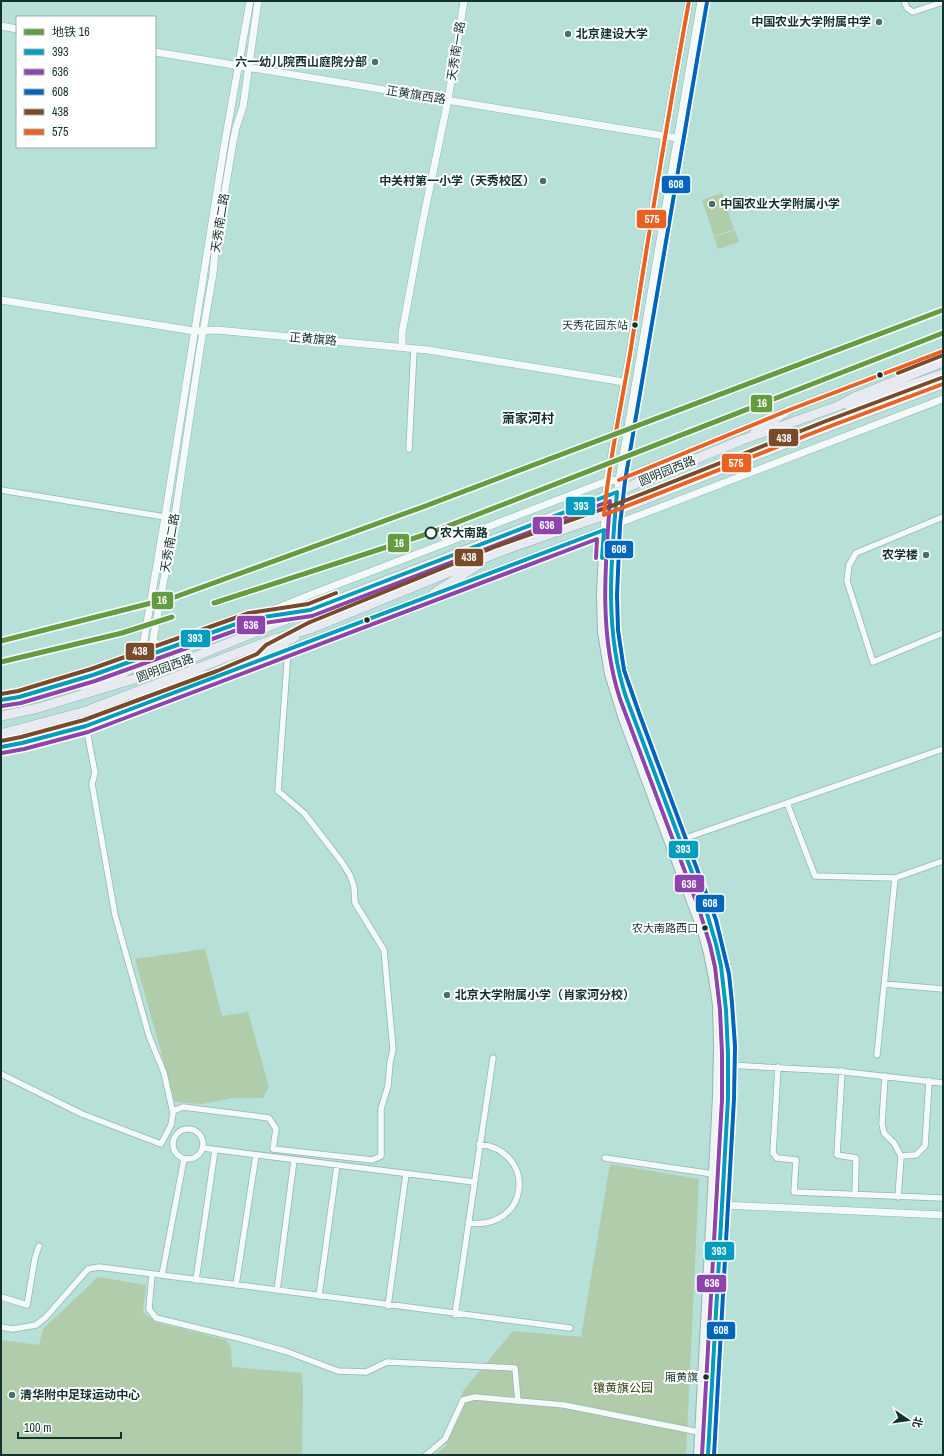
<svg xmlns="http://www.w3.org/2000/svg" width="944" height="1456" font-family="'Archivo Narrow','Noto Sans SC',sans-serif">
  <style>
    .green { fill: #b1ccaa }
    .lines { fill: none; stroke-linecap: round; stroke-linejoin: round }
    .minor-casing { stroke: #94b6af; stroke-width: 7 }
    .tertiary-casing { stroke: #94b6af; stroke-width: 8 }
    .secondary-casing { stroke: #94b6af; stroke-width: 10 }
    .primary-casing { stroke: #9eaeb7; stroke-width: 10 }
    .minor { stroke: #f4faf9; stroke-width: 5.5 }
    .tertiary { stroke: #f4faf9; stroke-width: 7 }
    .secondary { stroke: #eef3f5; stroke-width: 8 }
    .primary { stroke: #e7ebf1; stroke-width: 9 }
    .bus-1-casing { stroke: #fff; stroke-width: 7 }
    .bus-2-casing { stroke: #fff; stroke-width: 7 }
    .bus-3-casing { stroke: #fff; stroke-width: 7 }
    .bus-4-casing { stroke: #fff; stroke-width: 7 }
    .bus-5-casing { stroke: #fff; stroke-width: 7 }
    .bus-1 { stroke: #029dbe; stroke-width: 4 }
    .bus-2 { stroke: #8e44ad; stroke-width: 4 }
    .bus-3 { stroke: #0065bd; stroke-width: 4 }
    .bus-4 { stroke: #7a4b2a; stroke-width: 4 }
    .bus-5 { stroke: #e76223; stroke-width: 4 }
    .metro-1-casing { stroke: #fff; stroke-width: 8 }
    .metro-1 { stroke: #649c41; stroke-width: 5 }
    .poi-dot { fill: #4b6f69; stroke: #fff; stroke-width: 1.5 }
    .bus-dot { fill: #12322d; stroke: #fff; stroke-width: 1.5 }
    .stop-dot { fill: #fff; stroke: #12322d; stroke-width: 2 }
    .labels { text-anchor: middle; stroke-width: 4; stroke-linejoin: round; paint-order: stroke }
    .bus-label { font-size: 11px; fill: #12322d; stroke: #fff; text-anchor: end }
    .poi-label { font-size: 12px; font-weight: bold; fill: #12322d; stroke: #fff; text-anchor: end }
    .street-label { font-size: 12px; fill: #12322d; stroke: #fff }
    .stop-label { font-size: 12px; font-weight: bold; fill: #12322d; stroke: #fff; text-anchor: start }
    .park-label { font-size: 12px; fill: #384214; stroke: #fff }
    .neighbourhood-label { font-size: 13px; font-weight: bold; fill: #12322d; stroke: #fff }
    .line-badge { stroke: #fff; stroke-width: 1.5 }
    .badge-label { font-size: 11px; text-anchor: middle; font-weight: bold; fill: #fff }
  </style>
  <rect width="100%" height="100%" fill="#b6e0d8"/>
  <path class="green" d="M722,193L734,229L714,236L702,200Z
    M735,230L739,242L718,249L714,237Z
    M205,949L222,1016L248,1012L269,1087L263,1098H233L202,1104L175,1102L135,959Z
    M610,1164L699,1179L686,1455H434L446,1446L463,1391L513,1331L581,1337Z
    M98,1277L146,1285L143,1312L155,1322L226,1340L231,1348L232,1367L301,1373L303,1387L302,1455H1V1340L39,1345L43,1329Z"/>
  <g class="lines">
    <defs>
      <path id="minor" d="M904,1L907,8L913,12L943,2
        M409,449L414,349
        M1,490L165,517
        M943,517L856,553L849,565L847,581L873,662L943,633
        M787,803L815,876L895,878L943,861
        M680,840L943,749
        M884,984L943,989
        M877,1055L895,878
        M728,1065L836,1071L943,1083
        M778,1067L773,1153L777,1158L796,1160L794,1192L943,1198
        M842,1071L837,1155L856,1158L855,1195
        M1,1074L82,1114L161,1144L171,1125L173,1113L164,1073L149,1036L115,915L92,784L95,773L86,726
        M885,1076L882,1124L884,1133L894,1143L901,1156
        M173,1111L183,1107L269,1118L276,1129L273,1149L372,1160L381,1156V1109L388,1086L390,1063L393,1049L384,950L355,903L354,887L350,875L341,861L304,813L278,791L288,650
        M173 1144a15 15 0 1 1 30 0a15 15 0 1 1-30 0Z
        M203,1148L474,1182
        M605,1158L713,1174
        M898,1197L901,1156L916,1155L925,1146L929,1081
        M468,1223C530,1231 538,1151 479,1144
        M152,1274L149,1309L156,1318L242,1339L285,1351L338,1371L366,1372L387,1362L515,1368L518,1401L564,1405L699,1432
        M162,1275L184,1159
        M196,1280L215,1150
        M236,1285L256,1155
        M277,1291L294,1160
        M319,1296L337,1165
        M1,1297L27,1305L35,1258L39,1246
        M388,1306L406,1174
        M455,1315L493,1058
        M1,1327L13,1329L36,1325L46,1317L88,1269L99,1267L570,1328
        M426,1455L445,1439L463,1400L475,1397L518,1401"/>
      <path id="tertiary" d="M1,26L17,29
        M155,52L677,138
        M1,300L194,331L217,330L428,350L624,382
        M402,347V333L422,225L448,100L464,1
        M614,525L619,480L701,1
        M604,530L607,481L630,352L663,146L689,1
        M163,649L153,640L173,529L200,349L213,274L215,251L233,142L236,128L243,107L258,1
        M165,650L143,646L165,517L224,147L250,1
        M162,651L250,619L315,593L607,481L619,480L789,410L943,351
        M1,700L19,697L93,675L148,656
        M1,747L22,743L86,726L604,530L614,525L943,399
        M722,1205L943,1215"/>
      <path id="secondary" d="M614,525L611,595L612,631L618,671L633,715L710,921L717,949L723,975L726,1004L729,1046L728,1099L708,1455
        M604,530L601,594L602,632L609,674L623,719L701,928L708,953L713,978L717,1005L718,1047L717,1097L698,1455"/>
      <path id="primary" d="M848,405L893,391L943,374
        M755,432L789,410
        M434,593L478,565
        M250,619L293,612
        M261,659L269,650L295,637
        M85,689L123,673L165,650
        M132,695L144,696L206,675L219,677
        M1,716L38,708L157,672L310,610L606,496L742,440L838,406L855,397L943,362
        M1,734L86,711L274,639L310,629L499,552L616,511L828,427L943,384"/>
    </defs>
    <use href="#minor" class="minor-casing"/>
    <use href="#tertiary" class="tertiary-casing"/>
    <use href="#secondary" class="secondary-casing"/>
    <use href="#primary" class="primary-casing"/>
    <use href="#minor" class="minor"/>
    <use href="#tertiary" class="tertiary"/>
    <use href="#secondary" class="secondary"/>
    <use href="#primary" class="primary"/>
    <defs>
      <path id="bus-1" d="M1,700L19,697L93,675L250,619L310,610L617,492C611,560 604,631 626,697L705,907L716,944L721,966L726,1010L728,1054V1099L708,1455
        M1,747L22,743L86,726L604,530L602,558"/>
      <path id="bus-2" d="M2,706L21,703L95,681L251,625L312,616L610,501C605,567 599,635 620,699L699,909L710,945L715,967L720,1010L722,1054V1099L702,1455
        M2,753L24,749L88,732L597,539L596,558"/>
      <path id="bus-3" d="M707,2L625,481L620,525L617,595L618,630L624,670L639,713L716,920L729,974L732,1003L735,1046L734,1099L714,1455"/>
      <path id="bus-4" d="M898,373L941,356
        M1,694L18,691L91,669L249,613L308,604L336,593
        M1,741L21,737L84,720L217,671L257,654L266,645L308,623L497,546L614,505L826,421L941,378"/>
      <path id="bus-5" d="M689,1C668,116 649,232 631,348C622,403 609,459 604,515L828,427L943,384
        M619,480L789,410L943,351"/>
    </defs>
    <use href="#bus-1" class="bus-1-casing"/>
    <use href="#bus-2" class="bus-2-casing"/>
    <use href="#bus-3" class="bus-3-casing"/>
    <use href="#bus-4" class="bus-4-casing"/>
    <use href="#bus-5" class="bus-5-casing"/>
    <use href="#bus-1" class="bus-1"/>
    <use href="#bus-2" class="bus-2"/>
    <use href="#bus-3" class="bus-3"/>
    <use href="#bus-4" class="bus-4"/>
    <use href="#bus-5" class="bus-5"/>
    <defs>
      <path id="metro-1" d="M214,603L430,533L943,333
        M1,641L175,597L420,508L943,310
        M1,662L122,633L172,617"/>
    </defs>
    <use href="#metro-1" class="metro-1-casing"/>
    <use href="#metro-1" class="metro-1"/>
  </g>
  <g class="poi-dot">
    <circle cx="879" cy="22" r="4"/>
    <circle cx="568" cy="34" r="4"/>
    <circle cx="375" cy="62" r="4"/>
    <circle cx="543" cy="181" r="4"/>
    <circle cx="712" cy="204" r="4"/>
    <circle cx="926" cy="555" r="4"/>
    <circle cx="447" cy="995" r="4"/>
    <circle cx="12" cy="1395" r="4"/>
  </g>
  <g class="bus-dot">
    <circle cx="635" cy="325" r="3.5"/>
    <circle cx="880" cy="375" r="3.5"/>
    <circle cx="367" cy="620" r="3.5"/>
    <circle cx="705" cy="928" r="3.5"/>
    <circle cx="706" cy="1377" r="3.5"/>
  </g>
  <circle class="stop-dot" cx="431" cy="533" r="5.5"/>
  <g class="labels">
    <g class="bus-label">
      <text x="628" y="329">天秀花园东站</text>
      <text x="698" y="932">农大南路西口</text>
      <text x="698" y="1381">厢黄旗</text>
    </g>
    <g class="poi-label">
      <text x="871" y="26">中国农业大学附属中学</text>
      <text x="576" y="38" text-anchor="start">北京建设大学</text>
      <text x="367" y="66">六一幼儿院西山庭院分部</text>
      <text x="535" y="185">中关村第一小学（天秀校区）</text>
      <text x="720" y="208" text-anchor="start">中国农业大学附属小学</text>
      <text x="918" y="559">农学楼</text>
      <text x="455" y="999" text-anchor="start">北京大学附属小学（肖家河分校）</text>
      <text x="20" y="1399" text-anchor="start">清华附中足球运动中心</text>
    </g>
    <g class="street-label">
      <text transform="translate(456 51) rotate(-81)" y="4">天秀南一路</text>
      <text transform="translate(416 95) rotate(9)" y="4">正黄旗西路</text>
      <text transform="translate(220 223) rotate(-81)" y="4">天秀南二路</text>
      <text transform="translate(313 339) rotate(5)" y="4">正黄旗路</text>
      <text transform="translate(667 471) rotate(-22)" y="4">圆明园西路</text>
      <text transform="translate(170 543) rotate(-80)" y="4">天秀南二路</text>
      <text transform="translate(165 668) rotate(-20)" y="4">圆明园西路</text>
    </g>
    <g class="stop-label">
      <text x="440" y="537">农大南路</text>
    </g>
    <g class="park-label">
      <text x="623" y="1392">镶黄旗公园</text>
    </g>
    <g class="neighbourhood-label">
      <text x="528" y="423">萧家河村</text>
    </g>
  </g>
  <g class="line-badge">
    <rect x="661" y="175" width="30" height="19" rx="4" fill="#0065bd"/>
    <rect x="636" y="209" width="31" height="20" rx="4" fill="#e76223"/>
    <rect x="750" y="394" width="23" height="19" rx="4" fill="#649c41"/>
    <rect x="768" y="428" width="31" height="19" rx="4" fill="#7a4b2a"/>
    <rect x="721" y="453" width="31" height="20" rx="4" fill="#e76223"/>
    <rect x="565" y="496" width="31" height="20" rx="4" fill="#029dbe"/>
    <rect x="532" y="516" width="31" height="19" rx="4" fill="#8e44ad"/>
    <rect x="387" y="533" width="23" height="20" rx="4" fill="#649c41"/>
    <rect x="604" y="540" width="30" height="19" rx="4" fill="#0065bd"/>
    <rect x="454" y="548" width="30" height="19" rx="4" fill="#7a4b2a"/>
    <rect x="151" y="591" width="23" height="19" rx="4" fill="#649c41"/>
    <rect x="236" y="615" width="30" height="20" rx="4" fill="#8e44ad"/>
    <rect x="180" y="629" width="31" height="19" rx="4" fill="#029dbe"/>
    <rect x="125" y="642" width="30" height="19" rx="4" fill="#7a4b2a"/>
    <rect x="668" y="840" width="31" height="19" rx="4" fill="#029dbe"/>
    <rect x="674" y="874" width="31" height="19" rx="4" fill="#8e44ad"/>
    <rect x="695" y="894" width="30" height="19" rx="4" fill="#0065bd"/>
    <rect x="704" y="1241" width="31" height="20" rx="4" fill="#029dbe"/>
    <rect x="696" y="1274" width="31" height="19" rx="4" fill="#8e44ad"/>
    <rect x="706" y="1321" width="30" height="19" rx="4" fill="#0065bd"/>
  </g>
  <g class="badge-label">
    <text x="676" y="188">608</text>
    <text x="652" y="223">575</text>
    <text x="762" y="407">16</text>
    <text x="784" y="442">438</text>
    <text x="736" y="467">575</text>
    <text x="581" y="510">393</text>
    <text x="547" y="529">636</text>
    <text x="399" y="547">16</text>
    <text x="619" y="553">608</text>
    <text x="469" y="561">438</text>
    <text x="162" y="604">16</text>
    <text x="251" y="629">636</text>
    <text x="195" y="642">393</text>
    <text x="140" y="655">438</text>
    <text x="683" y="853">393</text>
    <text x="689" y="888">636</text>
    <text x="710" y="907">608</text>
    <text x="719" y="1255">393</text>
    <text x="712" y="1287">636</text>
    <text x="721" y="1334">608</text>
  </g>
  <rect width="944" height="1456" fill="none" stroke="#12322d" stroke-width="4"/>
  <rect x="16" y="16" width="140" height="132" fill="#ffffff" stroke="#a0adab"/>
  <rect x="24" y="29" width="20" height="6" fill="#649c41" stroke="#a0adab"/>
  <text x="52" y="36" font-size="12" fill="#12322d">地铁 16</text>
  <rect x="24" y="49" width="20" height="6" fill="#029dbe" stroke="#a0adab"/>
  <text x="52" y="56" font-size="12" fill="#12322d">393</text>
  <rect x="24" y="69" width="20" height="6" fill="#8e44ad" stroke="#a0adab"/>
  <text x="52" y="76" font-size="12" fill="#12322d">636</text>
  <rect x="24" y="89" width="20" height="6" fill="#0065bd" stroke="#a0adab"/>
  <text x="52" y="96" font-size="12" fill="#12322d">608</text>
  <rect x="24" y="109" width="20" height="6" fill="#7a4b2a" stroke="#a0adab"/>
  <text x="52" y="116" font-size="12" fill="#12322d">438</text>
  <rect x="24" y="129" width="20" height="6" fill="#e76223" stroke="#a0adab"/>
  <text x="52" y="136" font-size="12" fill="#12322d">575</text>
  <g transform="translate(908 1420) rotate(103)" stroke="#ffffff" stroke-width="3" paint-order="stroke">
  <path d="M0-3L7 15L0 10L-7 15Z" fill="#12322d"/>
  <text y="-6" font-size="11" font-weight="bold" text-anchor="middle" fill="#12322d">北</text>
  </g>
  <path d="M18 1432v6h103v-6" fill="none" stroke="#12322d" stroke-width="2"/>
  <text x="24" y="1432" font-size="12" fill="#12322d" stroke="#ffffff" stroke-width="3" paint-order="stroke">100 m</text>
</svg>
